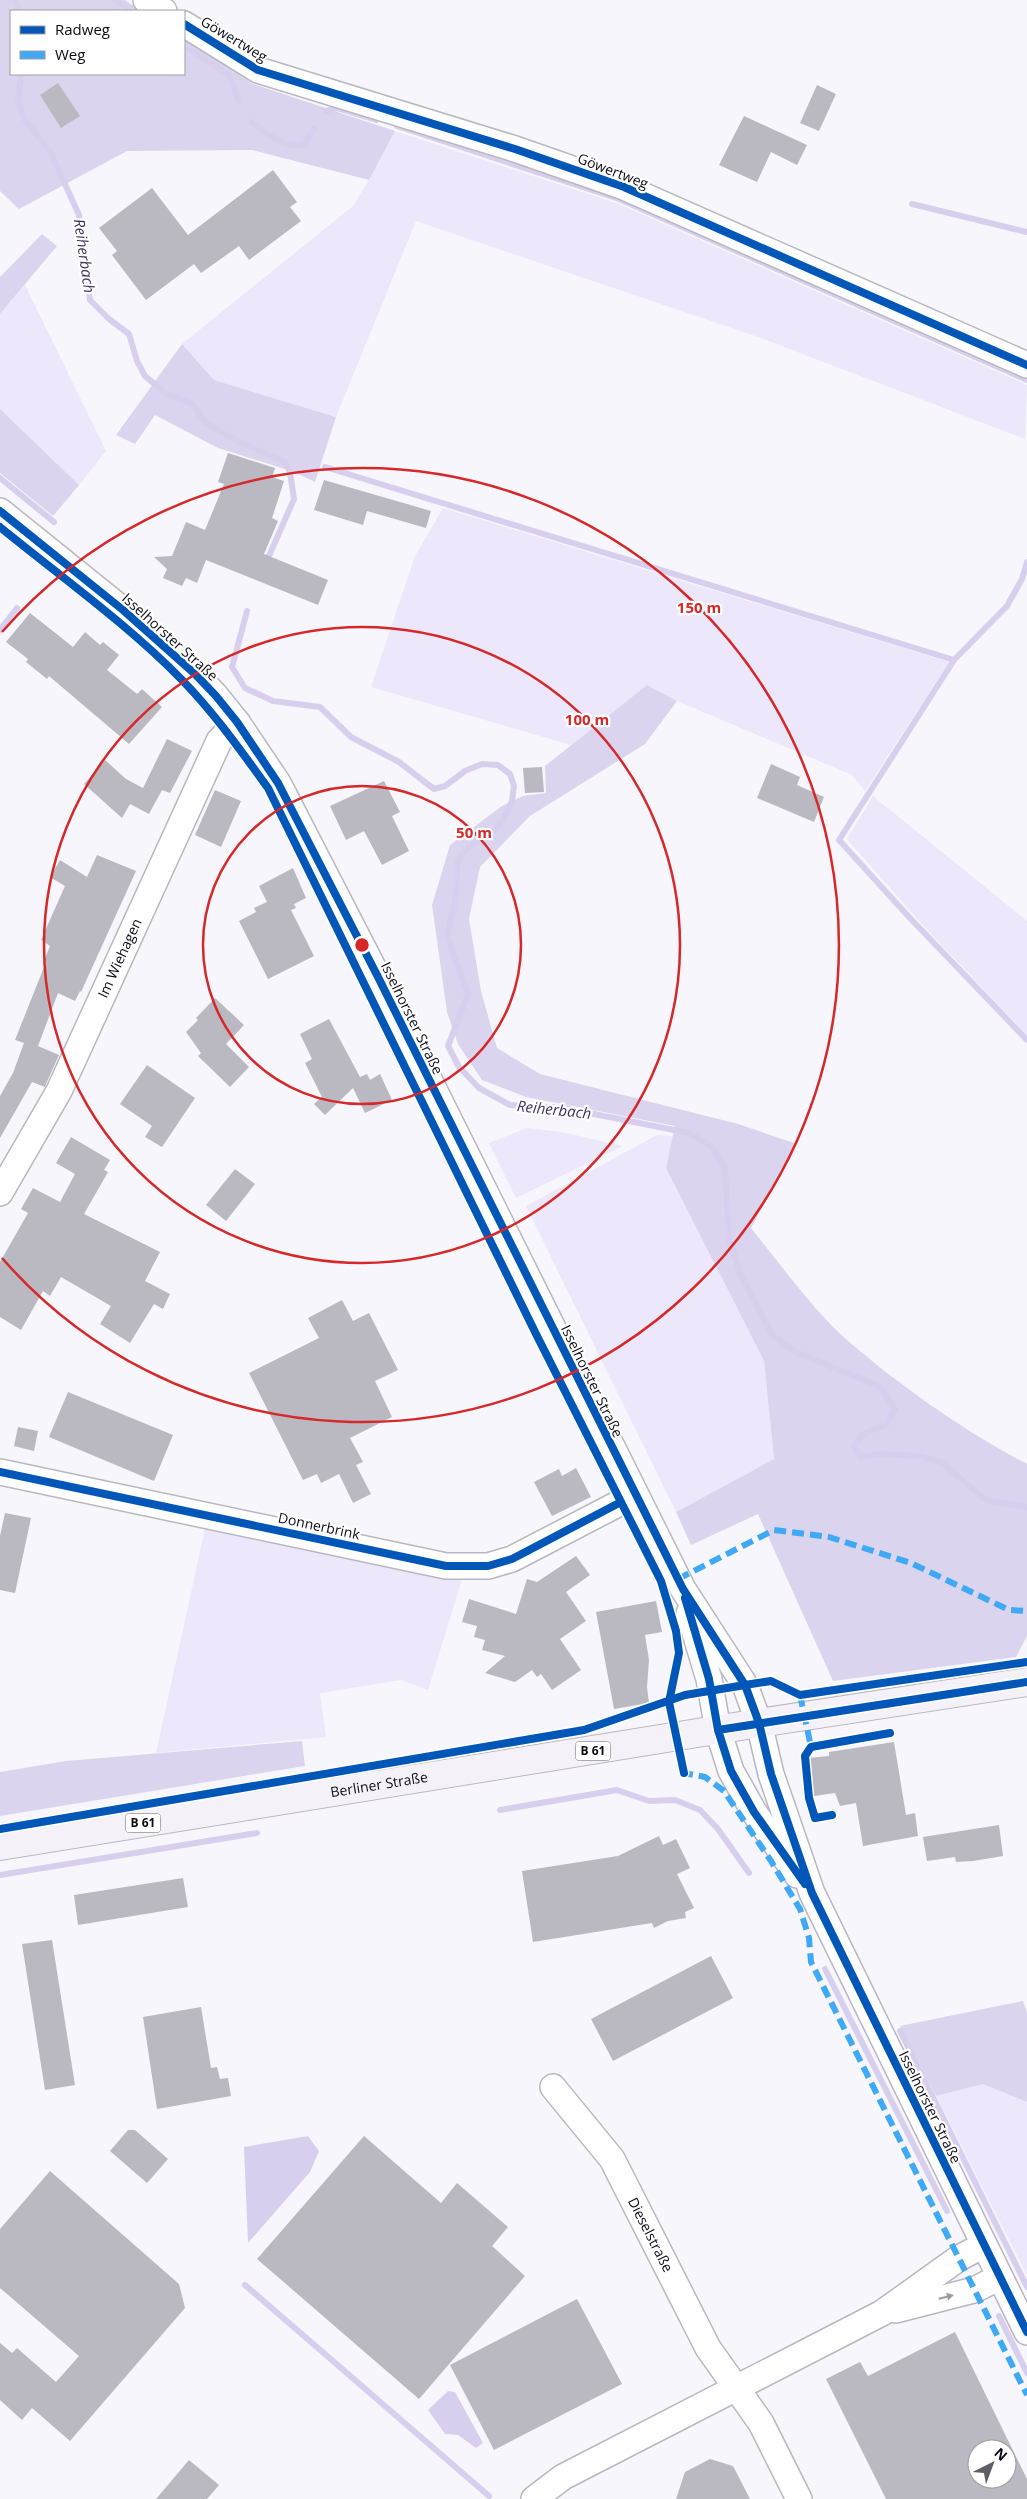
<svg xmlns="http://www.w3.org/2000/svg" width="1027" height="2499" font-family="'Open Sans',sans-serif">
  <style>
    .green { fill: #ece7fb }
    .forest { fill: #dbd4ee }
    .water { fill: #d8cfef }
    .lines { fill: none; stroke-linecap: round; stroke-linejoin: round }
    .stream { stroke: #d8cfef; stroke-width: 6 }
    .building { fill: #bab8c0; fill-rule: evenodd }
    .minor-casing { stroke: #b9b7bf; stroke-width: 28 }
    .major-casing { stroke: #bbb8c4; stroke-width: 30 }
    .minor { stroke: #fefeff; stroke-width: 25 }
    .major { stroke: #f4f2f8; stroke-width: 28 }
    .quiet { stroke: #3fa9f5; stroke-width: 6; stroke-dasharray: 12 6; stroke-linecap: butt }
    .cycleway-casing { stroke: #fff; stroke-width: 11 }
    .cycleway { stroke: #0057b8; stroke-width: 8 }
    .oneway { fill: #9e9ca1 }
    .ring { fill: none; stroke: #d62828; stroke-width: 2.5 }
    .labels { text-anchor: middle; stroke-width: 4.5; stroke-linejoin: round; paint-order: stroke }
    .shield { fill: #fff; stroke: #56545a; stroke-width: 1 }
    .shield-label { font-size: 12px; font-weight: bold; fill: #0d0a14 }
    .street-label { font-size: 14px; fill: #0d0a14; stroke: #fff }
    .water-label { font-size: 15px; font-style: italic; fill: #402e62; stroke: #fff }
    .centre { fill: #d62828; stroke: #fff; stroke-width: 2.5 }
    .ring-label { font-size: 15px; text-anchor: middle; font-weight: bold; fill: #d62828; stroke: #fff; stroke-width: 4.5; stroke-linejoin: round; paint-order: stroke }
  </style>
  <rect width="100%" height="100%" fill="#f7f6fc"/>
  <path class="green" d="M395,131L619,204L1027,385L1025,439L761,338L416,221L336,417L214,380L182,344L353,206L369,180Z
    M25,285L106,451L79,485L0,409V314Z
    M443,508L949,662L865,791L852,775L677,701L647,685L571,745L371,687L415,556Z
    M873,796L1027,921V1035L918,920L847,839Z
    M527,1128L562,1132L623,1146L516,1198L489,1143Z
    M657,1135L674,1136L666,1168L764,1361L774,1459L676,1512L526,1206Z
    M206,1524L463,1576L428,1690L401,1680L320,1693L326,1737L156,1753Z
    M983,2084L1027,2102V2275L936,2096Z"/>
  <path class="forest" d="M0,0H125L142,11H11V74H184V39L253,84L395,131L369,180L252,150L127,151L19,209L0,191Z
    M42,234L57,246L0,314V277Z
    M182,344L214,380L336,417L315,482L294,472L218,448L155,415L135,444L116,435Z
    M0,409L79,485L53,516L0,473Z
    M647,685L677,701L645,744L530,816L480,867L469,919L481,991L497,1048L540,1074L738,1124L797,1144L751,1228C781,1265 813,1310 848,1341C902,1387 964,1431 1027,1464V1636L1016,1657L833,1681L758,1514L691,1545L676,1512L774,1459L764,1361L666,1168L675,1126L526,1097L482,1080L458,1044L447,1012L432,905L450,845L502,806L523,796L546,793L545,766Z
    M302,1741L305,1766L0,1816V1772L66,1761Z
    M1023,2001L1027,2013V2102L983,2084L936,2096L900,2026Z"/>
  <path class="water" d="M308,2136L319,2151L310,2172L248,2243L244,2147Z
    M448,2391L455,2392L483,2443L476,2448L458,2435L445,2434L428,2410Z"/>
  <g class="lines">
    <path class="stream" d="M15,0L19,11
      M115,0L133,11
      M184,45L229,75L239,102
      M21,74L18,101L25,120L51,153L79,215L90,300L109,319L129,334L137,361L145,376L165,393L192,404L206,423L237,441L285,462L290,472L294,499L269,556
      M326,111L337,108L376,120
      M252,122C266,134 285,149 303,145L314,129
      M397,126L619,199L1027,380
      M912,204L1027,232
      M325,467L954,660
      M0,478L54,522
      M1027,562L1022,579L1007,606L954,660L839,840L909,917L1027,1040
      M247,611L232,667L245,688L273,701L320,707L351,737L399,762L434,789L445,786L465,771L482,764L498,765L510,774L514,786L512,801L504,818L494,832L466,849L457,864L456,897L447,936L468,994L448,1046L459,1067L479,1088L510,1105L564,1108L689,1133L711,1146L725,1167L729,1239L740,1273L772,1335L796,1352L879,1386L895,1409L886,1425L863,1434L854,1446L860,1457L879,1454L919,1456L941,1462L986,1500L1027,1507
      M0,630L17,608
      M500,1810L617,1790L649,1801L675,1800L700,1810L718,1829L749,1873
      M0,1875L257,1833
      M825,1969L947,2211
      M900,2031L1027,2287
      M245,2285L489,2496
      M999,2316L1027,2373"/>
  </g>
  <path class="building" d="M58,83L80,116L61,128L40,95Z
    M817,85L836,94L819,131L800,123Z
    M744,116L807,145L797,165L771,152L757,182L719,165Z
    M273,170L297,202L290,207L301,221L249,260L239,246L201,273L194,264L146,300L112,255L117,251L99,228L152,188L188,235Z
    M228,453L275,468L272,477L284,481L272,518L278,521L264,554L328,580L318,605L206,560L197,583L186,578L182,586L163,578L167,569L154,557L172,556L186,522L205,530L224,484L218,482Z
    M324,480L431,511L426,528L367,511L363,525L314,510Z
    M30,613L73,647L85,632L100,645L103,642L119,655L107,670L137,694L142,689L162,707L129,744L49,676L47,679L26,662L28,659L6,642Z
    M167,739L192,751L170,793L162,790L149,814L130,804L122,818L84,784L105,760L126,779L143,788Z
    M771,764L800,777L797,785L824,797L814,822L757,798Z
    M542,767L544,792L525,793L523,768Z
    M384,781L400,812L392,816L409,851L382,865L364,831L346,840L330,806Z
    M215,790L241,801L221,847L195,835Z
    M97,855L136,871L81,992L80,991L75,1001L58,993L38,1046L59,1055L46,1084L45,1087L32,1082L0,1138V1096L13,1073L24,1043L15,1040L46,962L44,961L50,946L41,940L65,886L50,877L60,860L87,877Z
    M293,868L306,898L294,904L296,908L291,910L314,956L268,979L239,921L256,912L254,908L267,902L259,886Z
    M215,998L244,1025L226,1044L249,1067L230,1087L198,1056L201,1053L186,1032L198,1020L196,1018Z
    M329,1019L360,1077L367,1074L370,1080L380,1074L392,1100L365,1113L353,1088L325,1115L314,1104L322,1097L305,1063L312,1059L300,1034Z
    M147,1065L195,1098L162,1147L145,1137L152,1126L120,1104Z
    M71,1137L110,1160L104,1170L108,1172L84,1214L160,1252L145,1281L170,1294L163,1309L154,1304L130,1343L100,1324L111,1306L61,1277L50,1296L43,1291L21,1330L0,1317V1262L28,1213L21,1209L33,1188L60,1202L75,1174L56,1163Z
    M235,1169L255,1184L226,1221L206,1205Z
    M342,1300L353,1321L369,1313L398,1370L375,1381L392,1417L350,1438L363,1462L356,1465L371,1494L353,1503L339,1474L321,1483L317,1474L303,1480L249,1373L319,1338L308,1318Z
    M68,1392L173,1435L154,1481L49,1437Z
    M18,1427L38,1431L34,1451L14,1446Z
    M576,1468L591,1497L552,1516L534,1482L559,1469L562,1476Z
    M5,1513L31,1518L15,1593L0,1590V1536Z
    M576,1556L590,1575L566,1592L586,1621L560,1639L581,1670L552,1690L541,1674L537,1677L532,1670L515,1682L485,1673L505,1656L482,1650L485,1640L474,1637L477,1626L462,1622L469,1599L516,1614L527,1579L537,1582Z
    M656,1601L662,1632L645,1635L649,1660L647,1687L649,1703L614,1709L596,1612Z
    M894,1742L906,1815L915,1813L918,1836L863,1846L856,1803L840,1806L835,1793L814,1796L808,1758L829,1756V1752Z
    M999,1825L1003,1856L973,1861L956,1862L955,1857L927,1861L923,1837Z
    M659,1836L663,1845L676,1839L690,1868L677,1874L694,1908L685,1912L686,1918L668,1921L654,1928L652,1923L533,1942L522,1871L618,1856Z
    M183,1878L188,1907L78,1925L74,1895Z
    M52,1940L75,2085L45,2090L22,1944Z
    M711,1956L733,1998L613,2061L591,2019Z
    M201,2007L211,2068L217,2067L220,2079L228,2078L231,2096L157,2109L143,2017Z
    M128,2130H135L168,2159L147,2183L110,2151Z
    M364,2136L441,2203L457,2183L508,2227L492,2246L525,2276L419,2399L257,2259Z
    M50,2171L179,2284L185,2308L70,2441L32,2408L22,2420L0,2400V2343L12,2353L17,2348L56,2382L79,2356L0,2288V2229Z
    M577,2299L622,2384L494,2450L450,2365Z
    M955,2332L1027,2479V2499H886L826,2379L860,2362L868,2376ZM977,2449H1007V2479H977Z
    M710,2459L733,2466L750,2499H676L685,2472Z
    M189,2460L219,2485L207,2499H156Z"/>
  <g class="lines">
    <defs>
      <g id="minor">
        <path d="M146,0L164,11"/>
        <path d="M184,24L258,70L515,149L624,187L1027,365"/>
        <path d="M0,511L123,610L195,674L216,696L237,722L278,783L378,977L683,1589L745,1685L759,1723L771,1774L812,1893L1027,2332"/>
        <path id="s1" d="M0,1193L59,1091L219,741L237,722"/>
        <path d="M0,1472L446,1566H488L512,1559L635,1495"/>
        <path d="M689,1613L709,1679L718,1730L731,1771L754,1812L797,1875"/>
        <path id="s2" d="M553,2087L612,2159L708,2348L761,2423L799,2499"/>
        <path d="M896,2310L974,2290L1000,2277"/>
        <path d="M534,2499L563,2477L882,2313L959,2258L984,2245"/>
      </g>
      <g id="major">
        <path id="s3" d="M0,1846L759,1723L1027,1682"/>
      </g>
    </defs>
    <use href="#minor" class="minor-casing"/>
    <use href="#major" class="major-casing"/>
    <use href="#minor" class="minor"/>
    <use href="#major" class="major"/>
    <path class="quiet" d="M678,1579L774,1530L829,1537L911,1563L1009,1610L1027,1611
      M800,1695L811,1747
      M684,1770V1773L705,1777L724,1791L771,1861L800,1909L809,1938L811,1962L1027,2395"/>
    <defs>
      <path id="cycleway" d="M184,24L258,70L515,149L624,187L1027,365
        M0,511L123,610L195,674L216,696L237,722L278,783L378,977L683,1589L745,1685L759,1723L771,1774L812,1893L1027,2332
        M0,527C60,576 130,626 183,681C215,714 241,751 268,788L537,1336L661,1581L676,1631L679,1653L669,1702L684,1773
        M0,1472L446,1566H488L512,1559L621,1502
        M685,1598L709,1679L718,1730L731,1771L754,1812L805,1884
        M718,1730L1027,1682
        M832,1815L815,1818L809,1798L805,1756L811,1747L890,1733
        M0,1829L584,1730L685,1695L745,1685L771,1681L800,1695L1027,1662"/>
    </defs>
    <use href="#cycleway" class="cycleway-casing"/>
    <use href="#cycleway" class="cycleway"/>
  </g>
  <defs><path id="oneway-solid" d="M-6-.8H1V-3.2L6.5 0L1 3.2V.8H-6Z" transform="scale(1.25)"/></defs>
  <use class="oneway" href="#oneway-solid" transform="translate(946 2297) rotate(-14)"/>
  <g class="ring">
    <circle cx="362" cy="945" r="159"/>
    <circle cx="362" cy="945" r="318"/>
    <path d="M2 632A477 477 0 1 1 2 1258"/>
  </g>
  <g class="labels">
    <g class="shield">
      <rect x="575.5" y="1741.5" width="35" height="19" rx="4"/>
      <rect x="125.5" y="1813.5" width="35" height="19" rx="4"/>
    </g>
    <g class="shield-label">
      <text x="593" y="1755">B 61</text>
      <text x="143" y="1827">B 61</text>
    </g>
    <g class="street-label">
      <text transform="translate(234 39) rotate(31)" y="5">Göwertweg</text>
      <text transform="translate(613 171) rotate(21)" y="5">Göwertweg</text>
      <text transform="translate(170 637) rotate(42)" y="5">Isselhorster Straße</text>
      <text dy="5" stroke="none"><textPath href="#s1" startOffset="264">Im Wiehagen</textPath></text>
      <text transform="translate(412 1018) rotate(64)" y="5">Isselhorster Straße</text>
      <text transform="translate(592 1381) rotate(64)" y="5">Isselhorster Straße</text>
      <text transform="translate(319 1526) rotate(12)" y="5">Donnerbrink</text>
      <text dy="5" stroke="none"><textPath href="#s3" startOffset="384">Berliner Straße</textPath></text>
      <text transform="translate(930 2107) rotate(64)" y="5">Isselhorster Straße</text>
      <text dy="5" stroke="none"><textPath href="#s2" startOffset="178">Dieselstraße</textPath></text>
    </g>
    <g class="water-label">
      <text transform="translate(84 256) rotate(82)" y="5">Reiherbach</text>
      <text transform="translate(554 1110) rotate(6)" y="5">Reiherbach</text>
    </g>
  </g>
  <circle cx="362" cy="945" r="8" class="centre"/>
  <g class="ring-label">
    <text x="699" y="613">150 m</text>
    <text x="587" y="725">100 m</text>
    <text x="474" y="838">50 m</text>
  </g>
  <rect x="10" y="10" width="175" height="65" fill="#ffffff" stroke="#9e9da1"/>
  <rect x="20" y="26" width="25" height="8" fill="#0057b8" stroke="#9e9da1"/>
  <text x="55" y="35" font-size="15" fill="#0d0a14">Radweg</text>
  <rect x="20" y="51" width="25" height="8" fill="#3fa9f5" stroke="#9e9da1"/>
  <text x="55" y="60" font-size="15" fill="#0d0a14">Weg</text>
  <g transform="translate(992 2464) rotate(42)"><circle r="24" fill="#ffffff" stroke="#9e9da1"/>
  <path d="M0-4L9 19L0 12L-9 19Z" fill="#5f5d65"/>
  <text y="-8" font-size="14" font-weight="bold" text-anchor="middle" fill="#0d0a14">N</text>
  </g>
</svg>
